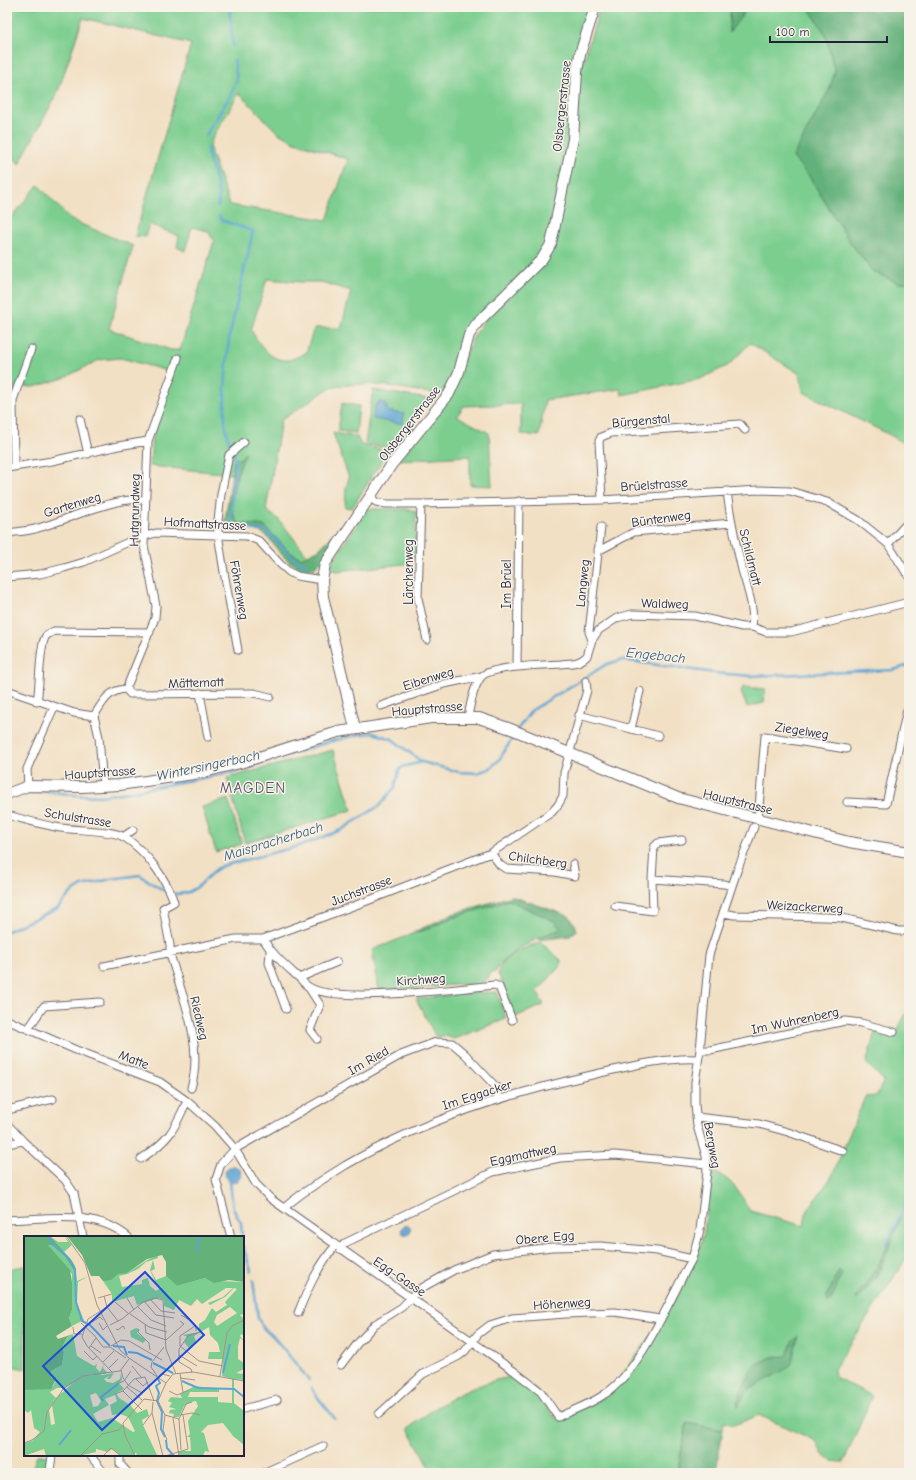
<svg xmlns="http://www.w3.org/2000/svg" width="916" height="1480" font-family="'Comic Neue',sans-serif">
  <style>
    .green { fill: #7bce8f; stroke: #4e7865; fill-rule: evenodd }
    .forest { fill: #64b17a; stroke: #436a5a }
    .water { fill: #5ca4d3; stroke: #3f6387 }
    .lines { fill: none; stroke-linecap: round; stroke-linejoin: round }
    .stream { stroke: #5ca4d3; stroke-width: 2.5 }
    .street-casing { stroke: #6b646b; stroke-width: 9 }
    .secondary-casing { stroke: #6b646b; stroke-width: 12 }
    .street { stroke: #fff; stroke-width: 7 }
    .secondary { stroke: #fff; stroke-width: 10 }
    .labels { text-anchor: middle; stroke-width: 3; stroke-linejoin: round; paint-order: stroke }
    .street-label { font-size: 13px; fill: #22223b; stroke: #f7f3e8 }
    .water-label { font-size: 14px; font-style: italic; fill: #395678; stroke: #f7f3e8 }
    .quarter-label { font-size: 15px; letter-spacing: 1px; fill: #5f4d6c; stroke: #f7f3e8 }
    .inset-river { fill: none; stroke: #5ca4d3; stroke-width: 2 }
    .inset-road { fill: none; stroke: #9f948d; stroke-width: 1 }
    .view { fill: #1d4ed8; fill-opacity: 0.15; stroke: #1d4ed8; stroke-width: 2 }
    .inset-edge { fill: none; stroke: #22223b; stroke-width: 2 }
  </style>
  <rect width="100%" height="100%" fill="#f7f3e8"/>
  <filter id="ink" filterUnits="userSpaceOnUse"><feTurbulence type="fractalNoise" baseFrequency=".025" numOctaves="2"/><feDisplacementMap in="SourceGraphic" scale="8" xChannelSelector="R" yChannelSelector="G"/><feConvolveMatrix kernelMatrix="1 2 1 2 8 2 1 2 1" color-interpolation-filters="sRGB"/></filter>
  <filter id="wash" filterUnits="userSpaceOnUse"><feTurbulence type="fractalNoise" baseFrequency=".012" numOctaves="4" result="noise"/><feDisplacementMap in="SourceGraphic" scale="16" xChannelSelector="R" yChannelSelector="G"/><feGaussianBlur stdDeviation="0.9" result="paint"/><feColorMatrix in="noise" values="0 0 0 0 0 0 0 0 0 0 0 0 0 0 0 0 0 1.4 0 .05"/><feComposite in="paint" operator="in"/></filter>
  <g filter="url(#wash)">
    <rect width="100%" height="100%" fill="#f2e0c4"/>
    <path class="green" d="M7,7H591L569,132L547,242L535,260L471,322L447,390L443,393L436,394C402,389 362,378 328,389L281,420L266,510L279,520L308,556L301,558L291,553L264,526L238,523C224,508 238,468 246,453L241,458L234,461L232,474L150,466L152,439L171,372L121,358L99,360L64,378L34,387L16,386L12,397L7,398V223L38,185L71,220L133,246L109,329L171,350H180L214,241L208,231L192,227L185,251L177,247L179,236L149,224L145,237L135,236L191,44L83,18L57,94L19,164L7,150ZM239,93L278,133L295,142L348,159L327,220L230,205L211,153L210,145L213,137ZM267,279L301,282H321L351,291L341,328H314L306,353C301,355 294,359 288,360C270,362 259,343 251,330Z
      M600,7H730L729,32L748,7H808L810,9L825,33L835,71L830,88L793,157L809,176L850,242L873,272L899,283L909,282V447L892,436L803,392L800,374L750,343L729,365L700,379L622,395L620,389L545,400L539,436L521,434V404L464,406L457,416L489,433L492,486L470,485V456L399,460L438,413L476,332L483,322L548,258L582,66Z
      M373,390L429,399L388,448L365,444Z
      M342,403L359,406L356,433L338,431Z
      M333,433L357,437L361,445L388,451L352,508L345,507L346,487L349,478Z
      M367,509H410L416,512L415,557L405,564L337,571L328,568Z
      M743,687L765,689L764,703L747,707L741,692Z
      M333,750L352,810L245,843L227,778Z
      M228,799L242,844L216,852L202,807Z
      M509,900L554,921L561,929C539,937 507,951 495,972H492L484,983L379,990L372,950L452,918Z
      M540,942L561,960V965L537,992L544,1005L515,1017L498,973C504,954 523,949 540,942Z
      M497,992L506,1019L454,1039L445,1036L436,1037L416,999L459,994Z
      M909,1007V1254L834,1369L835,1377L872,1396L844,1462C826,1462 823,1457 816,1441L759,1415L734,1425L724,1422L723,1430L687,1423L677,1473H543L541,1471L539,1473H433L408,1429C440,1402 476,1381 518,1376L538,1392L554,1417L565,1416L607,1395L664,1318L683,1286L699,1249L704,1233L711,1176L714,1173C732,1177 742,1197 750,1211L804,1226L806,1213L832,1176L865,1097L876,1096L884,1081L866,1063L875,1032L894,1037Z
      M25,1266V1369L7,1365V1269Z
      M37,1455H50L46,1465L53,1473H31Z"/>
    <path class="forest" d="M730,7H748L729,33L731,9Z
      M808,7H909V282L899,283L873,272L850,242L809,176L793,157L830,88L835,71L825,33Z
      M245,452L246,453C237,467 225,509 238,523L264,526L291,553L301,558L318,550L333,535V539C329,547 324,560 317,566C306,575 288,562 280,553C275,547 271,539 264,534C253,527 238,531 226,525L225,520L234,461L241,458Z
      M511,896L569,916L576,926V931L570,936L539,940L542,936L561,929L554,921L509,900L452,918L423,931L414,932L453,914Z
      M903,1212L878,1275L857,1300L856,1298L879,1264Z
      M839,1270L842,1273L831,1301L828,1302L827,1296Z
      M798,1336L791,1366L747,1391L738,1406L737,1401L753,1366L772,1357L787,1356L792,1342Z
      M687,1423L723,1430L716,1471L713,1473H677Z"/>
    <path class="water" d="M378,402L385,403L384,406H387V411L404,414L403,424L373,419L375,405H378Z
      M225 1174a8 8 0 1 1 16 0a8 8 0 1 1-16 0Z
      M401.5 1230a4.5 4.5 0 1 1 9 0a4.5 4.5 0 1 1-9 0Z"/>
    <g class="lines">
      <path class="stream" d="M229,7L233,46
        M206,135L230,96L237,80L234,60
        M207,148C209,167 222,188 218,206
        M219,216L223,221L253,231L229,338L225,387V424L229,442L236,460L232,490V522L237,527L266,531L296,560L306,565
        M517,730L532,710L607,664L622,660L715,673L751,676L894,670L909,665
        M25,792L47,791L75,795L101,796L128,792L234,772L328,742L357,735L373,733L392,739L422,762L459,772L477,773L489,769L499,760L515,734
        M7,931L57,909L71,893L82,886L111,879L140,875C162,890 178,904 201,884C208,877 213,870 222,866L303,845L341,830L379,806L395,787L399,771L402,767L422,762
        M230,1182L233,1208L241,1223L242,1237
        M243,1246L251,1271
        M885,1246L909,1198
        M253,1280L258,1318L264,1329L273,1336L309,1380
        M311,1387C317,1399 327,1407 335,1419"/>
    </g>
  </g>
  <g filter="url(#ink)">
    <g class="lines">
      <defs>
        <path id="street" d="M80,419L88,454
          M14,467L13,400L31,349
          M7,468L52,461L118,446L148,441
          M727,491C730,518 736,544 742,570C747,588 755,608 752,627
          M370,497L376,502L386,504H421L602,500L758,490L790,491L827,502L858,520L888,544L909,577
          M602,500L599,441L601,437L611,433L740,424L745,430
          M421,504L418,598L427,640
          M7,533C16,532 26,531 35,529C66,521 114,496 145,500
          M888,544L909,521
          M598,550L602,549L634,532L731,523
          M7,577L40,574L64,568L84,562L135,539L156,533L247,536L259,541L280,564L289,572L297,576L322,580
          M592,640L589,632L601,527
          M238,650L224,572L218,534V521L221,494L229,455L244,442
          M517,667L519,501
          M126,689L130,694L254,693L270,697
          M7,690L74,713L94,716
          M200,693L208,737
          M37,702C40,688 39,644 46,636C48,634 51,633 54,631L150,632
          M381,706L444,684L482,676
          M579,715L658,736
          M94,716C103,702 108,690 126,689L155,618L156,606L144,545L148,441L178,358
          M94,716L99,737L103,786
          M468,717C470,705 474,685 482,676C492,666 546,665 561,664C571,663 579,664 587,656L592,640L599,630L617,618L632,614L695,616L742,627H752L766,632H791L909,602
          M631,729L640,691
          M28,786L27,769L54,707
          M847,802L886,804L907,710
          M7,815C23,819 39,824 55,827C72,831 111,829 124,837C146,851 166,878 174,902L163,908L170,945V954C182,996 204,1044 191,1088
          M758,819L765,736L846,749
          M123,837L133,830
          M491,853L500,865L506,869L555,872L575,876L573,864
          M652,879L724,884L731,886
          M615,906L653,911L652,879L654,847L658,843L682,840
          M724,913L734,915L826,917L842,918L898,931H909
          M263,939C272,954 285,965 298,977C302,980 305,985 309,987C334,1004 460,989 495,985L499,987L512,1020
          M270,952L269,963L286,1009
          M104,966L236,939H263L367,901L491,853L552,812L558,805L563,796L564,773L587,690L586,681
          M299,978L337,962
          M309,988L320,1005L310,1030L317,1039
          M7,1020L76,1050L160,1082L187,1101L215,1126L235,1149L256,1184L271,1199L514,1371L541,1392L558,1417C573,1410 591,1404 605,1394C642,1369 670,1298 692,1259L700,1230L707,1172L706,1156L697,1126L695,1104V1082L700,1050L709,955L737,871L754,827
          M28,1029L44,1006L100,1002
          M700,1050H710L845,1021L861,1023L894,1032
          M7,1110L53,1099
          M696,1117L759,1124L788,1132L843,1151
          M7,1124L23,1141L65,1180L74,1193L83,1237
          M7,1144L23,1141
          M141,1159C169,1140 173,1132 187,1101
          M284,1208C303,1191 325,1178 346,1165C425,1119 508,1094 596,1074C627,1067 667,1057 698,1059
          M7,1220C47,1219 95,1209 128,1237
          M231,1237L216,1179L221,1164L235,1149L401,1055L436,1042L452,1043L465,1054L497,1088L498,1099
          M340,1249L345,1243L493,1172L560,1158L615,1155L706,1164
          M298,1313C308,1288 318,1266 336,1245
          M341,1365L357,1344L375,1324L402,1307L418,1290L454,1270L493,1254L552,1247L600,1246L657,1251L692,1259
          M243,1409L277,1400
          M379,1414L423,1374L459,1356L465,1351L478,1334L490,1325L512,1318L566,1314L615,1312L660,1319
          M90,1455L104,1473
          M120,1455V1464L128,1473
          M50,1471L52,1455
          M263,1473L323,1446"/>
        <path id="secondary" d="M355,728L323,597L322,580L325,564L392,464L449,394L459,372L469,335L477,323L542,259L551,244L573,139L577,72L580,54L595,7
          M7,794L28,786L82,787L119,785L200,773L240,763L338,732L431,718H479L511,729L678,798L849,842L909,852"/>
      </defs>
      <use href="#street" class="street-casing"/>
      <use href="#secondary" class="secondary-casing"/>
      <use href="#street" class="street"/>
      <use href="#secondary" class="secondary"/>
    </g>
  </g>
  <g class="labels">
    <g class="street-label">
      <text transform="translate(561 106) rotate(-84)" y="5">Olsbergerstrasse</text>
      <text transform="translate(641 420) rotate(-5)" y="5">Bürgenstal</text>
      <text transform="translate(409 423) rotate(-52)" y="5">Olsbergerstrasse</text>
      <text transform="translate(654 484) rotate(-4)" y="5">Brüelstrasse</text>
      <text transform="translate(72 504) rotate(-17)" y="5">Gartenweg</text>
      <text transform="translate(134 510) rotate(-89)" y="5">Hutgrundweg</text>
      <text transform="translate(661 518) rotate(-8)" y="5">Büntenweg</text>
      <text transform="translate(205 523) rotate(3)" y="5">Hofmattstrasse</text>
      <text transform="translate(751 557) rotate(76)" y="5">Schildmatt</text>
      <text transform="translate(408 572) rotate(-90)" y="5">Lärchenweg</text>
      <text transform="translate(582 583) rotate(-84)" y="5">Langweg</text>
      <text transform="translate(506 584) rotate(-90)" y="5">Im Brüel</text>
      <text transform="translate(240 590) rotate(80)" y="5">Föhrenweg</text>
      <text transform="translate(665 603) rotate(2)" y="5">Waldweg</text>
      <text transform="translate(428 678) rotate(-17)" y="5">Eibenweg</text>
      <text transform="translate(196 682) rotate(-2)" y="5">Mättematt</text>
      <text transform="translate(427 708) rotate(-5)" y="5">Hauptstrasse</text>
      <text transform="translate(802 730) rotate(9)" y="5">Ziegelweg</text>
      <text transform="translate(100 772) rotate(-4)" y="5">Hauptstrasse</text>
      <text transform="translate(738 801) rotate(14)" y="5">Hauptstrasse</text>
      <text transform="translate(78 817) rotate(9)" y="5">Schulstrasse</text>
      <text transform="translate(538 859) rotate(8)" y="5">Chilchberg</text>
      <text transform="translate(361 890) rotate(-21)" y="5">Juchstrasse</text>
      <text transform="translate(805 906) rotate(3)" y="5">Weizackerweg</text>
      <text transform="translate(421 979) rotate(-4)" y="5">Kirchweg</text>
      <text transform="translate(200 1018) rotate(77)" y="5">Riedweg</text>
      <text transform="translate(795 1020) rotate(-12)" y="5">Im Wuhrenberg</text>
      <text transform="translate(134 1059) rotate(21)" y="5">Matte</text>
      <text transform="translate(368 1060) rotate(-30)" y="5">Im Ried</text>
      <text transform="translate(477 1094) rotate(-18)" y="5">Im Eggacker</text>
      <text transform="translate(713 1145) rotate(80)" y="5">Bergweg</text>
      <text transform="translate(523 1154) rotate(-12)" y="5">Eggmattweg</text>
      <text transform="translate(545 1237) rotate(-5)" y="5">Obere Egg</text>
      <text transform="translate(400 1276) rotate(34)" y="5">Egg-Gasse</text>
      <text transform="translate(562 1303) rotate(-4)" y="5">Höhenweg</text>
    </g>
    <g class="water-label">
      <text transform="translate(656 655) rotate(6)" y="5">Engebach</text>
      <text transform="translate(208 765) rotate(-12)" y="5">Wintersingerbach</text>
      <text transform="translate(273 841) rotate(-17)" y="5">Maispracherbach</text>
    </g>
    <g class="quarter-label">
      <text x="253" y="793">MAGDEN</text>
    </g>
  </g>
  <g transform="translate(24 1236)">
    <rect width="220" height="220" fill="#f2e0c4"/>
    <path d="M26,0L34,6H44L40,0L48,9L40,16L46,22L51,30L53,45L65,40L54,46L53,67L61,87L58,85L48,90L45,82L48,74V38L24,9H31L51,32ZM133,18L134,22L122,26L114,33L103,38L95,40L98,51L118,48V44L124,42L126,50L132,55L138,51L133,50L126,34L129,24L131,33L127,35L132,44L142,40L153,50L181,42L192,45L220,46V78L216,79L220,83V100L217,98L216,100L220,105L216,102L214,110V123L220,127V133L212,137L220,138V144L210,143V167L220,175V209L209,200L199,187L184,189L177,196L180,197L185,216L181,215L179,220H155L154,215H167L166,201H163L166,198L164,185L174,170L172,165L167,166L160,170L155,181H149L150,178L145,177L146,174L152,173L145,171L148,167L144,165L147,161L158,162L156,158L171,150L195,153V156H166L164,161H194V166L208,167V143L198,140L199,123H184L185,116H196L194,107L186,99L185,91L170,100L172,106L165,112L160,106L163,101L159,99L175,96V88L181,84L188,72L192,76L203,69L201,66L213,53L210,52L201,61L186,69L184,67L199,61L209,52H202L178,68L173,63L167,70L155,64L150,74L140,70V64L134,62L113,69L110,60L88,66V58L79,45L94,37H103ZM206,71L213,77L193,90L190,86L193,79ZM112,92L115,93L113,97L122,104L119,107L107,101L106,95ZM49,98L53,120L70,130L73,128L72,132L76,136L80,128L79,132L84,137L76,138L78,139L90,137L86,143H83L85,140L80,143L83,146L89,147L96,143L97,137L98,144L95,147L100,153L92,157L95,162L106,169L113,177L123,173L125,180L118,184L119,189L133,219L139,220H113L112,216L110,220H97L88,213L84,216L72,213V216L55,220H22L20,213L0,220V207L8,205L16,196L10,192L7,174L4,177L0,174V154L29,150L33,142H27V135L38,129L40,116L38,112L43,101ZM62,139H71L60,140L50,146L30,164L28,169L31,188L27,189L25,173L22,177L32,162L26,156L33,152H39ZM72,157L77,165L74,170L69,171L66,159ZM91,159L93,165L86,169L88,179L96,178L104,181L111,195L109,196L88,182L74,186L69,178L85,169L81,163Z" fill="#7bce8f" fill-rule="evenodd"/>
    <path d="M0,0H26L48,25L51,31L52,37L38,16L31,9H24L46,34L48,46V74L45,82L48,90L32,100L34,103L49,98L43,101L38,112L40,116L38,129L27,135V142L33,141L27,153L0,154ZM43,0H220V46L205,44L190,47L181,42L153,50L142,40V26L138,19L123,23L103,37L94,38L87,44L79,45L75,40H67L58,19Z" fill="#64b17a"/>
    <path class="inset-river" d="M25,0L26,6L43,21L51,33L52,66L58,85L66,89L86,110M173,16L175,0M89,110L100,111L103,119M104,116L113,117L128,124M129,127L149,137M199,137L206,108M134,143L136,147L132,150L135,157L133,165L138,176L137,193L141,201M158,145L174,152L210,153L220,161M79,165L77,161L94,148M142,204L143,212L150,220M35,209L47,194"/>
    <path class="inset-road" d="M42,0L61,27L73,69L96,114L105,122L142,147L149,138L169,136L220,145M80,60L83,71L94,85M74,62L88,58M103,62L110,74M126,63L137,75L151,77M120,65L132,79L150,82M91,66L105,78M113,70L127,84L142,90M83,71L64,83L58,101L63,110L88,136M106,78L125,91L143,96M157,79L167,85L172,91V95M68,86L76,81L79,84M57,87L70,99L79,111H86L102,122M75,87L79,94L83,90M86,89L98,83L119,66L131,62L139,64L142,113L152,138M121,89L122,97L142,104M171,90L156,100V110L175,125L199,130M49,91L50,98H58M92,93L94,94L99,90L101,93M115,93L114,96L125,107L126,114M142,104L160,88L156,85M67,110L77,117M87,110L97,104L105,105L138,124M65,112L72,102M60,115L69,124L73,120M155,119L173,130M79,126L90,115M108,130L117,141M85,132L94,123M97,134L99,142L104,149L118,157M168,137L167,133L155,126V113L164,100L176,96M156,138L159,156M133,140L127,131L128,126L140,111M196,140L203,97L208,90L220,84M121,141L130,165M134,141L138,138L146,140M156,142L171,144M112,143L119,150L124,146M142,147L134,165L141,179L155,183M93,148L100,145L107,135M103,151L118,164M99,155L118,174M145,155L153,159L165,154M91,158L99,155L110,143L121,141M129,166L128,177L139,220M141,179L139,194L143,204M156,179L168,177L176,179M149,182L155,220M119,189L128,177M0,207L8,204L20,195L23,176L40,152L59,140L96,135L105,123M157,214L155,183L162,168L168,166M56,220L78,198L95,194L99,189M79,220L87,212L97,220M111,220L101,199L99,187L120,163L134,165M141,220L164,213L159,179"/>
    <path class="view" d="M121,36L180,99L78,194L19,130Z"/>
    <rect width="220" height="220" class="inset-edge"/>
  </g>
  <rect width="916" height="1480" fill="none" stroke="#f7f3e8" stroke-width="24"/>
  <path d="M770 36v6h117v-6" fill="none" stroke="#22223b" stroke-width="2"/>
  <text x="776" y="36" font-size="12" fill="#22223b" stroke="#f7f3e8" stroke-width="3" paint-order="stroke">100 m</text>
</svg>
